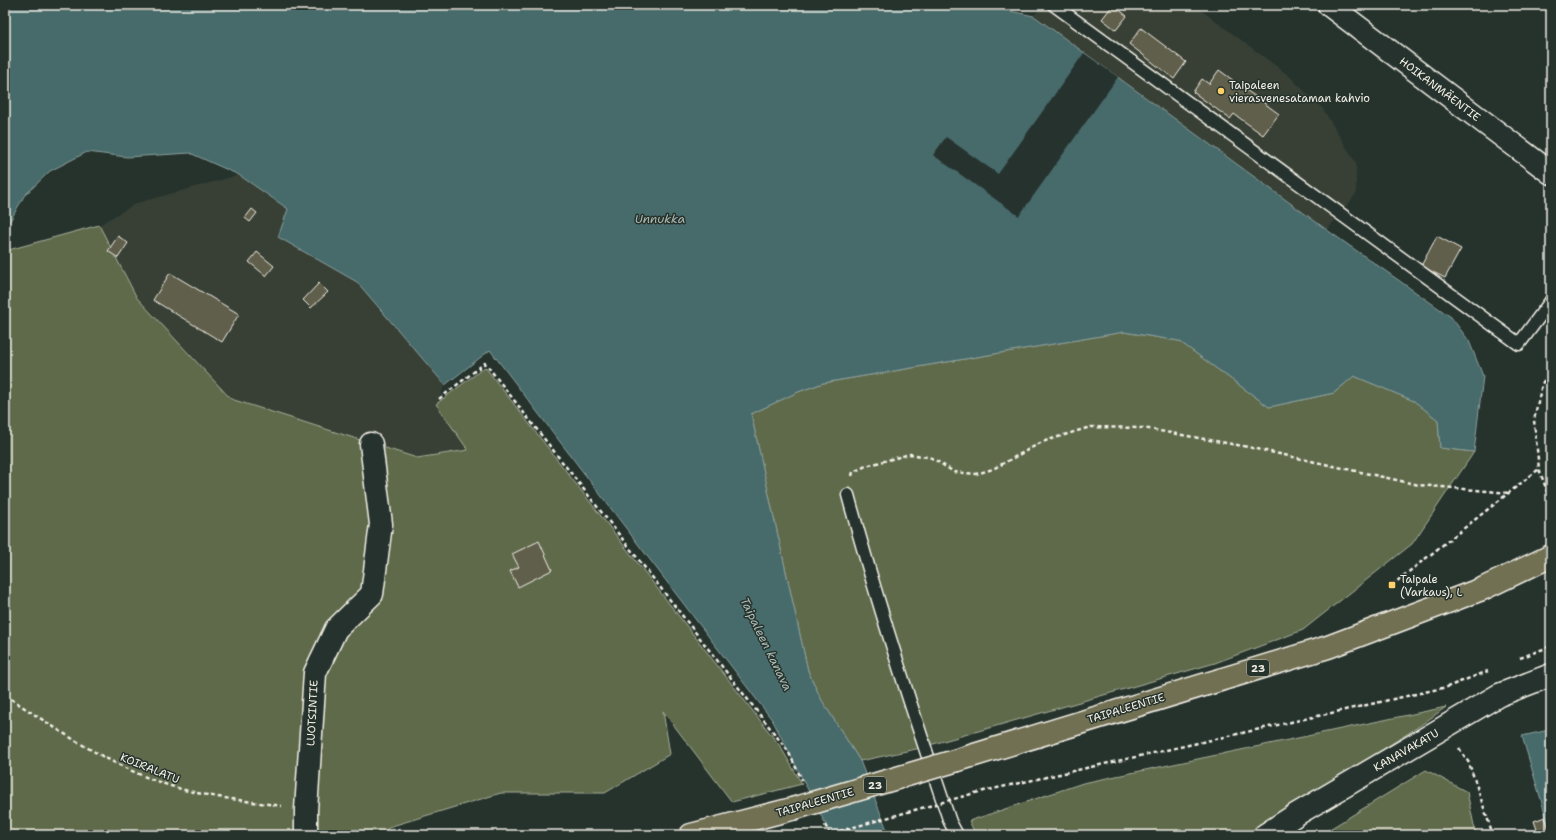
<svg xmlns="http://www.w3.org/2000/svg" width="1556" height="840" font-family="'Shantell Sans',sans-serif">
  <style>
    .built { fill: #374036 }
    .green { fill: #5e6b4c; stroke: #a9ae9a }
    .water { fill: #466a6b; stroke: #8ca09d }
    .pier { fill: #26332d }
    .building { fill: #605f4b; stroke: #f4f1e8 }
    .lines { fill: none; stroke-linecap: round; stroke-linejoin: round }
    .service-casing { stroke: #f4f1e8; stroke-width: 15 }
    .minor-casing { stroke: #f4f1e8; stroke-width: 25 }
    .trunk-casing { stroke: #f4f1e8; stroke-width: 25 }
    .path { stroke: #f4f1e8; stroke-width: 2.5; stroke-dasharray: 4 3; stroke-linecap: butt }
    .service { stroke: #26332d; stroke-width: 12 }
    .minor { stroke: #26332d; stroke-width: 22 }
    .trunk { stroke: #716f52; stroke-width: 22 }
    .trunk-bridge-casing { stroke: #f4f1e8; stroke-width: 25; stroke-linecap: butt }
    .path-bridge { stroke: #f4f1e8; stroke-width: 2.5; stroke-dasharray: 4 3; stroke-linecap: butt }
    .trunk-bridge { stroke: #716f52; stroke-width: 22 }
    .poi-dot { fill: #ffd166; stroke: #26332d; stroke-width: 1.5 }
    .labels { text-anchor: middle; stroke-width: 3; stroke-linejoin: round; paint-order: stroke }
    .shield { fill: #26332d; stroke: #b6b8b0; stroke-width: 1 }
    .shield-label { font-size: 10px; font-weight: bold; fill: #f4f1e8 }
    .poi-label { font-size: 11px; fill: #f4f1e8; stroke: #26332d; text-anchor: start }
    .street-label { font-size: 11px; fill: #f4f1e8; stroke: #26332d }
    .water-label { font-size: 12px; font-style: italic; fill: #aebbb6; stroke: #26332d }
  </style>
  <rect width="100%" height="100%" fill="#26332d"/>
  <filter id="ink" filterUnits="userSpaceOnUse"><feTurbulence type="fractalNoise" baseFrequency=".025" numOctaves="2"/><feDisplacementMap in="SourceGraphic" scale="8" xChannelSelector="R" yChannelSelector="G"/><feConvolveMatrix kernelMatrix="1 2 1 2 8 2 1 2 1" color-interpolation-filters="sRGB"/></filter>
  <g filter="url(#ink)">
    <path class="built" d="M1043,5H1194L1288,75L1323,109L1356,163V194L1327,230L1034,16Z
      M239,175L288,210L279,237L357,282L445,385L436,404L469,450L417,458L231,399L137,298L99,225L137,203Z"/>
    <path class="green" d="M99,225L137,298L231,399L417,458L468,450L436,404L485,367L780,746L802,784L732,802L663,711L670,754L605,793H501L392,826L378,835H5V251Z
      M1124,332L1179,341L1269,407L1334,393L1354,376L1414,401L1438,420L1440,448L1474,452L1412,544L1303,630L1215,663L916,749L860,761L821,699L808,671L751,414L798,392L823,383Z
      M1446,707L1421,725L1250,835H976L969,821L1083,783Z
      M1426,770L1467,792L1476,835H1320Z"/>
    <path class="water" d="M5,5H980L1034,16L1327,230L1451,317L1469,341L1483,376L1474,452L1440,448L1438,420L1414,401L1354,376L1334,393L1269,407L1179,341L1124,332L823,383L798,392L751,414L808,671L821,699L860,761L889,835H831L773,721L490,350L445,385L357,282L278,237L288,209L239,175L190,153L127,157L87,152L50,171L24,196L5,230Z
      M1549,730L1551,737V833L1522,736Z"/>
    <path class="pier" d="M1084,53L1118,77L1019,216L933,155L946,137L998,174Z"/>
    <path class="building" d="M1113,5L1127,16L1116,30L1102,19Z
      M1141,28L1186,62L1174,79L1129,44Z
      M1219,70L1279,114L1263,135L1234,114L1230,119L1193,92L1202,79L1209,84Z
      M252,209L257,213L250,222L245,218Z
      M118,236L128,243L118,258L108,251Z
      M1437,236L1461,249L1445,278L1421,266Z
      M257,252L274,266L266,276L249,262Z
      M170,273L239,314L222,342L153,300Z
      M319,283L328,292L311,308L303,300Z
      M539,541L552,570L518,587L510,571L519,567L512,554Z
      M1545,817L1551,835H1539L1534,821Z"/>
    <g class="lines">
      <defs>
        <path id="service" d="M1054,5L1519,344L1551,301
          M848,495C878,605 913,714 950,822L957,835"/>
        <path id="minor" d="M1329,5L1551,173
          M306,835V810L315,673L336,629L372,594L381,524L371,444
          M1265,835L1297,814L1499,695L1551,675"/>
        <path id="trunk" d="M958,760L1328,647L1482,589L1551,556
          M691,835L792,809"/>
      </defs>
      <use href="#service" class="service-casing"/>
      <use href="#minor" class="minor-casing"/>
      <use href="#trunk" class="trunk-casing"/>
      <path class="path" d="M1551,368L1542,384L1534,420L1539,469L1551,502
        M439,399L485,363L788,751L802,780
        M852,476L853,472L866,466L910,454L932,458L954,472L976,474L993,469L1042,442L1090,427L1143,428L1248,447L1419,485L1509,493
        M1392,585L1539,469
        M1520,658L1551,646
        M5,695C60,731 116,771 181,789C214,798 248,801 282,806
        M1459,748L1469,763L1493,835
        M975,793L1447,687L1488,671
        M825,825L830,835"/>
      <use href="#service" class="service"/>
      <use href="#minor" class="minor"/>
      <use href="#trunk" class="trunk"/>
      <defs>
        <path id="trunk-bridge" d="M792,809L958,760"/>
      </defs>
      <use href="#trunk-bridge" class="trunk-bridge-casing"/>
      <path class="path-bridge" d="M826,835L975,793"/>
      <use href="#trunk-bridge" class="trunk-bridge"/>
    </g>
  </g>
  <g class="poi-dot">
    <circle cx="1221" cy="91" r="4"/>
    <rect x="1388" y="581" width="8" height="8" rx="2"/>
  </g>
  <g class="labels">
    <g class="shield">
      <rect x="1247" y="660" width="22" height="16" rx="3"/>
      <rect x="864" y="777" width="22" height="16" rx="3"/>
    </g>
    <g class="shield-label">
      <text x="1258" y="672">23</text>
      <text x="875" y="789">23</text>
    </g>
    <g class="poi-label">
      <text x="1229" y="89">Taipaleen<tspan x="1229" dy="13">vierasvenesataman kahvio</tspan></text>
      <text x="1400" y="583">Taipale<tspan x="1400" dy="13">(Varkaus), L</tspan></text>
    </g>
    <g class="street-label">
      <text transform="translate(1440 89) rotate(37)" y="4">HOIKANMÄENTIE</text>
      <text transform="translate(1126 708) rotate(-17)" y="4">TAIPALEENTIE</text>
      <text transform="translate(312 713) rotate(-87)" y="4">LUOTSINTIE</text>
      <text transform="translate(1406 750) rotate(-30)" y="4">KANAVAKATU</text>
      <text transform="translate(150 768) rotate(22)" y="4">KOIRALATU</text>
      <text transform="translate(815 802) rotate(-16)" y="4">TAIPALEENTIE</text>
    </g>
    <g class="water-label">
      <text x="660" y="223">Unnukka</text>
      <text transform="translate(766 644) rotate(64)" y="4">Taipaleen kanava</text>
    </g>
  </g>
  <rect width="1556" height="840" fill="none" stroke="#26332d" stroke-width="20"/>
  <rect x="10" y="10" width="1536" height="820" fill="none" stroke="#f4f1e8" stroke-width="1.5" filter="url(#ink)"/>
</svg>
